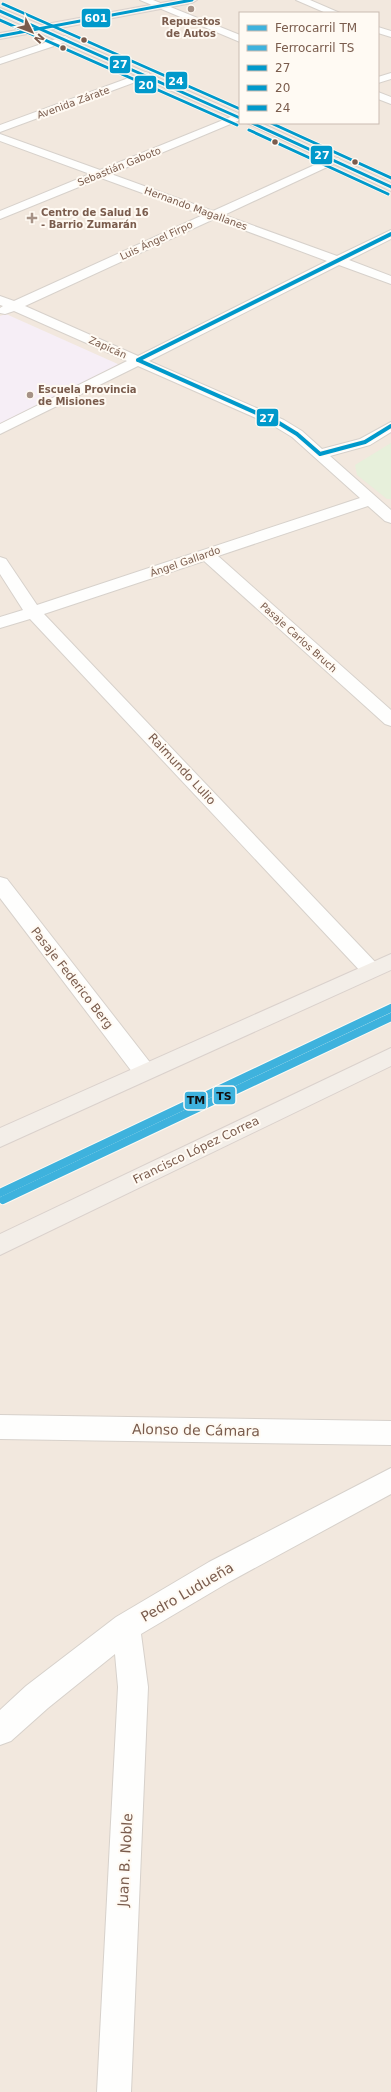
<svg xmlns="http://www.w3.org/2000/svg" width="391" height="2092" font-family="'DejaVu Sans',sans-serif">
  <style>
    .residential { fill: #f2e8de; fill-rule: evenodd }
    .education { fill: #f6eef6 }
    .green { fill: #e7f0db }
    .lines { fill: none; stroke-linecap: round; stroke-linejoin: round }
    .minor-casing { stroke: #d7d1cb; stroke-width: 2 }
    .major-casing { stroke: #dad1cc; stroke-width: 2 }
    .minor { fill: #fefefd; fill-rule: evenodd }
    .major { fill: #f3eee8; fill-rule: evenodd }
    .bus-1-far1-casing { stroke: #fffaf3; stroke-width: 4.5 }
    .bus-1-casing { stroke: #fffaf3; stroke-width: 6 }
    .bus-2-casing { stroke: #fffaf3; stroke-width: 4.5 }
    .bus-3-casing { stroke: #fffaf3; stroke-width: 4.5 }
    .bus-4-casing { stroke: #fffaf3; stroke-width: 4.5 }
    .bus-1-far1 { stroke: #0099cb; stroke-width: 3 }
    .bus-1 { stroke: #0099cb; stroke-width: 4 }
    .bus-2 { stroke: #0099cb; stroke-width: 3 }
    .bus-3 { stroke: #0099cb; stroke-width: 3 }
    .bus-4 { stroke: #0099cb; stroke-width: 3 }
    .rail-1-casing { stroke: #fffaf3; stroke-width: 10 }
    .rail-2-casing { stroke: #fffaf3; stroke-width: 10 }
    .rail-1 { stroke: #3eb2dd; stroke-width: 8 }
    .rail-2 { stroke: #3eb2dd; stroke-width: 8 }
    .poi-dot { fill: #a69286; stroke: #fffaf3; stroke-width: 1.5 }
    .bus-dot { fill: #7a5c4d; stroke: #fffaf3; stroke-width: 1.5 }
    .labels { text-anchor: middle; stroke-width: 4; stroke-linejoin: round; paint-order: stroke }
    .far-poi-label { font-size: 10px; font-weight: bold; fill: #7a5c4d; stroke: #fffaf3; text-anchor: start }
    .far-street-label { font-size: 10px; fill: #7a5c4d; stroke: #fffaf3 }
    .street-label { font-size: 12px; fill: #7a5c4d; stroke: #fffaf3 }
    .near-street-label { font-size: 14px; fill: #7a5c4d; stroke: #fffaf3 }
    .line-badge { stroke: #fffaf3; stroke-width: 1.5 }
    .badge-label { font-size: 11px; text-anchor: middle; font-weight: bold; fill: #fff }
    .pale-badge-label { font-size: 11px; text-anchor: middle; font-weight: bold; fill: #111 }
  </style>
  <rect width="100%" height="100%" fill="#f9f5f0"/>
  <path class="residential" d="M0,0H391V2092H0ZM240,13H378V123H240Z"/>
  <path class="education" d="M6,314L120,365L0,426V316Z"/>
  <path class="green" d="M391,443V499H387L357,475L355,465Z"/>
  <g class="lines">
    <defs>
      <path id="minor" d="M140,0H153L240,35V42Z
        M296,0H310L340,13H326Z
        M378,27L391,31V37L378,33Z
        M65,36L70,39L69,41L0,64V58Z
        M145,72L149,73L150,75L149,77L0,132V125Z
        M391,73V79L378,83V77Z
        M378,92L391,97V104L378,99Z
        M238,114H240V120L111,174L213,211L330,158H338L340,160L338,162L224,215L337,256L391,230V239L349,260L391,276V284L339,265L149,361L284,420L302,431L322,449L360,439L391,422V432L370,445L330,456L391,510V523L385,521L368,506L218,556L391,710V726L385,724L204,561L44,614L378,965L382,970L378,975L371,978L364,975L30,619L0,628V617L23,610L0,574V557L6,559L37,605L360,498L292,437L274,426L138,366L0,434V424L127,361L14,311L5,314L0,313V308L3,306L0,305V296L14,301L203,215L101,178L0,219V211L90,174L0,141V134L100,170ZM214,219L327,261L138,356L25,306Z
        M0,877L7,879L152,1065L155,1071L152,1077L144,1079L136,1077L0,898Z
        M0,1415L391,1421V1445L0,1439Z
        M391,1468V1494L229,1582L141,1634L148,1687L131,2092H97L118,1687L115,1654L48,1708L11,1741L0,1745V1710L26,1686L116,1617L209,1562Z"/>
      <path id="major" d="M177,0H197L192,3L50,30L240,114V121L38,32L0,39V33L29,28L0,15V8L41,25Z
        M247,123H261L391,183V191Z
        M391,954V970L0,1147V1128Z
        M391,1048V1066L0,1255V1234Z"/>
    </defs>
    <use href="#minor" class="minor-casing"/>
    <use href="#major" class="major-casing"/>
    <use href="#minor" class="minor"/>
    <use href="#major" class="major"/>
    <defs>
      <path id="bus-1-far1" d="M0,11L240,118
        M252,123L391,187"/>
      <path id="bus-1" d="M138,360L279,423L297,434L320,454L365,442L391,426
        M138,360L391,234"/>
      <path id="bus-2" d="M0,20L237,125
        M249,130L388,194"/>
      <path id="bus-3" d="M3,4L240,109
        M271,123L391,178"/>
      <path id="bus-4" d="M0,36L192,0"/>
    </defs>
    <use href="#bus-1-far1" class="bus-1-far1-casing"/>
    <use href="#bus-1" class="bus-1-casing"/>
    <use href="#bus-2" class="bus-2-casing"/>
    <use href="#bus-3" class="bus-3-casing"/>
    <use href="#bus-4" class="bus-4-casing"/>
    <use href="#bus-1-far1" class="bus-1-far1"/>
    <use href="#bus-1" class="bus-1"/>
    <use href="#bus-2" class="bus-2"/>
    <use href="#bus-3" class="bus-3"/>
    <use href="#bus-4" class="bus-4"/>
    <defs>
      <path id="rail-1" d="M0,1193L391,1008"/>
      <path id="rail-2" d="M3,1200L391,1017"/>
    </defs>
    <use href="#rail-1" class="rail-1-casing"/>
    <use href="#rail-2" class="rail-2-casing"/>
    <use href="#rail-1" class="rail-1"/>
    <use href="#rail-2" class="rail-2"/>
  </g>
  <g class="poi-dot">
    <circle cx="191" cy="9" r="4"/>
    <path d="M30 212h4v4h4v4h-4v4h-4v-4h-4v-4h4z"/>
    <circle cx="30" cy="395" r="4"/>
  </g>
  <g class="bus-dot">
    <circle cx="84" cy="40" r="3.5"/>
    <circle cx="63" cy="48" r="3.5"/>
    <circle cx="275" cy="142" r="3.5"/>
    <circle cx="355" cy="162" r="3.5"/>
  </g>
  <g class="labels">
    <g class="far-poi-label">
      <text x="191" y="25" text-anchor="middle">Repuestos<tspan x="191" dy="12">de Autos</tspan></text>
      <text x="41" y="216">Centro de Salud 16<tspan x="41" dy="12">- Barrio Zumarán</tspan></text>
      <text x="38" y="393">Escuela Provincia<tspan x="38" dy="12">de Misiones</tspan></text>
    </g>
    <g class="far-street-label">
      <text transform="translate(73 102) rotate(-20)" y="4">Avenida Zárate</text>
      <text transform="translate(119 166) rotate(-22)" y="4">Sebastián Gaboto</text>
      <text transform="translate(196 208) rotate(20)" y="4">Hernando Magallanes</text>
      <text transform="translate(156 240) rotate(-25)" y="4">Luis Ángel Firpo</text>
      <text transform="translate(108 347) rotate(24)" y="4">Zapicán</text>
      <text transform="translate(185 561) rotate(-19)" y="4">Ángel Gallardo</text>
      <text transform="translate(299 637) rotate(42)" y="4">Pasaje Carlos Bruch</text>
    </g>
    <g class="street-label">
      <text transform="translate(182 769) rotate(47)" y="4">Raimundo Lulio</text>
      <text transform="translate(72 978) rotate(52)" y="4">Pasaje Federico Berg</text>
      <text transform="translate(196 1150) rotate(-26)" y="4">Francisco López Correa</text>
    </g>
    <g class="near-street-label">
      <text transform="translate(196 1430) rotate(1)" y="5">Alonso de Cámara</text>
      <text transform="translate(187 1592) rotate(-30)" y="5">Pedro Ludueña</text>
      <text transform="translate(125 1860) rotate(-87)" y="5">Juan B. Noble</text>
    </g>
  </g>
  <g class="line-badge">
    <rect x="81" y="8" width="30" height="20" rx="4" fill="#0099cb"/>
    <rect x="109" y="55" width="22" height="19" rx="4" fill="#0099cb"/>
    <rect x="165" y="71" width="23" height="19" rx="4" fill="#0099cb"/>
    <rect x="134" y="75" width="23" height="19" rx="4" fill="#0099cb"/>
    <rect x="310" y="145" width="23" height="20" rx="4" fill="#0099cb"/>
    <rect x="256" y="408" width="23" height="19" rx="4" fill="#0099cb"/>
    <rect x="213" y="1086" width="23" height="19" rx="4" fill="#3eb2dd"/>
    <rect x="184" y="1091" width="23" height="19" rx="4" fill="#3eb2dd"/>
  </g>
  <g class="badge-label">
    <text x="96" y="22">601</text>
    <text x="120" y="68">27</text>
    <text x="176" y="85">24</text>
    <text x="146" y="89">20</text>
    <text x="322" y="159">27</text>
    <text x="267" y="422">27</text>
  </g>
  <g class="pale-badge-label">
    <text x="224" y="1100">TS</text>
    <text x="196" y="1104">TM</text>
  </g>
  <rect x="239" y="12" width="140" height="112" fill="#fffaf3" stroke="#cabbb1"/>
  <rect x="247" y="25" width="20" height="6" fill="#3eb2dd" stroke="#cabbb1"/>
  <text x="275" y="32" font-size="12" fill="#7a5c4d">Ferrocarril TM</text>
  <rect x="247" y="45" width="20" height="6" fill="#3eb2dd" stroke="#cabbb1"/>
  <text x="275" y="52" font-size="12" fill="#7a5c4d">Ferrocarril TS</text>
  <rect x="247" y="65" width="20" height="6" fill="#0099cb" stroke="#cabbb1"/>
  <text x="275" y="72" font-size="12" fill="#7a5c4d">27</text>
  <rect x="247" y="85" width="20" height="6" fill="#0099cb" stroke="#cabbb1"/>
  <text x="275" y="92" font-size="12" fill="#7a5c4d">20</text>
  <rect x="247" y="105" width="20" height="6" fill="#0099cb" stroke="#cabbb1"/>
  <text x="275" y="112" font-size="12" fill="#7a5c4d">24</text>
  <g transform="translate(32 32) rotate(132)" stroke="#fffaf3" stroke-width="3" paint-order="stroke">
  <path d="M0-3L7 15L0 10L-7 15Z" fill="#7a5c4d"/>
  <text y="-6" font-size="11" font-weight="bold" text-anchor="middle" fill="#7a5c4d">N</text>
  </g>
</svg>
